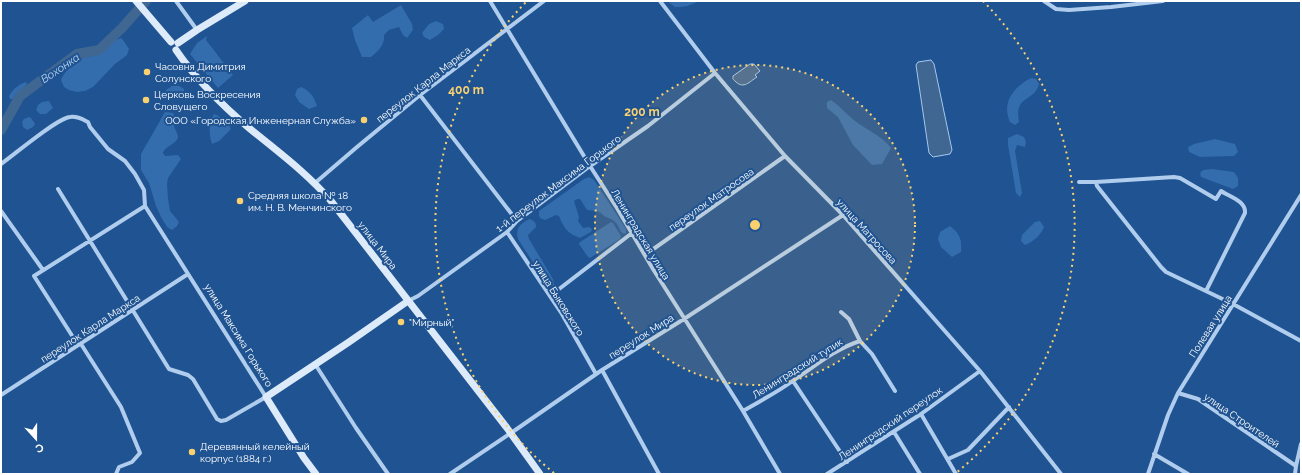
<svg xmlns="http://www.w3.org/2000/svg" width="1302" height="475" font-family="Raleway,sans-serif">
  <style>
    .green { fill: #336dae }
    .water { fill: #406692; stroke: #a4c8ef }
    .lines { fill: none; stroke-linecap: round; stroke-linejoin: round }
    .river { stroke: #406692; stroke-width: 10 }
    .street { stroke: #b0cded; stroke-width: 4 }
    .secondary { stroke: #dceafa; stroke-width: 7 }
    .ring { fill: none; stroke: #fbd170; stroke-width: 2; stroke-dasharray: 2 4 }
    .poi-dot { fill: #fbd170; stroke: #1f5391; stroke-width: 1.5 }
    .labels { text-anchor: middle; stroke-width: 4; stroke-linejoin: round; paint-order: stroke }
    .poi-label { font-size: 10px; fill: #fff; stroke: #1f5391; text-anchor: start }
    .street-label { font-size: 10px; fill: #fff; stroke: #1f5391 }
    .water-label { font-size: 11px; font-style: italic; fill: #bcd7f4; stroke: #1f5391 }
    .centre { fill: #fbd170; stroke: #1f5391; stroke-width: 2 }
    .ring-label { font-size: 12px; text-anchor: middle; font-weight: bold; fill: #fbd170; stroke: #1f5391; stroke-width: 4; stroke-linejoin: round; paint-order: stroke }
  </style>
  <rect width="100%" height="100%" fill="#1f5391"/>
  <path class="green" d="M667,1H698C691,6 684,7 675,7Z
    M401,5L412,24L413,30L407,38L403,35L399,27L389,30L384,35C385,45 378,51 371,57H362L355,40L352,28L368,15L373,22Z
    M436,21L443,24L444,29L438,35L430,40L424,37L422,33L429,24Z
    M207,36L206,40L233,75L218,88L190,54L197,43Z
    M121,38L123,40L129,49L127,55L115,64L93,87L85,91L77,92L69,90L64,87L61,80C65,70 75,61 85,57C90,56 96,56 100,53C109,46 108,43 121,38Z
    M1031,78L1036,79L1039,84C1034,103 1014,94 1019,122L1015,125L1010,122C1001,102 1014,87 1031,78Z
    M26,82L27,84L13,99H10L9,96C13,89 19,84 26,82Z
    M172,86H179L184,89V95L179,99L170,100L166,96V90Z
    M301,87C310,91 314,96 317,106L309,109L299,102L295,95L297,89Z
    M831,100C840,106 847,115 855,121C868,131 881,135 891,148L882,164L872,165L853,145L838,117L827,108V102Z
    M49,101L53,108L46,114H40L36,110L38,105L42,102Z
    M165,112L173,113C176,120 174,119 174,125C174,129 178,133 178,137C177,144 165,146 163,153L165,156L178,155L181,159L168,178L167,184L168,199L170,211L179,222L177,226L172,230L167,227L161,217L156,206L149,183L141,170V154Z
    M214,114C221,117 228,121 231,129L219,141L212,144C209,135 208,122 214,114Z
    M29,117L31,118L35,124L33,127L27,130L23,127L22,122L24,119Z
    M1017,134L1024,137L1026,142L1025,147L1017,145L1015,151L1022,193L1020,197L1016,193L1008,145V138Z
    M1215,139L1235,144L1238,152L1234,156L1200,157L1189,152L1188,147L1194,144Z
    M1212,169L1234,172L1238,178V186L1233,189L1201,177L1200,173L1203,170Z
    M589,177L594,180L626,229V233L624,234L621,232L617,224L613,220L604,216L601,213L597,211L587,210L580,199H577L574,201L579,217L578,221L583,228L589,227L592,229L591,232L580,238C568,234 563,227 559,216L556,215L545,220L540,218L539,215V211L584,179Z
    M530,219C534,221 536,222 536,227L528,235L529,239L553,279L554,285L552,288L548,286L518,239C515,229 520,223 530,219Z
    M1040,221L1044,227C1041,235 1033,242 1025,245L1021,241L1022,235L1035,222Z
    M611,222L613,223L621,236L620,239L590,258L588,257L579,244L580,242Z
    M950,226C960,234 962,239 961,252L952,257L941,247L938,239L940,232Z"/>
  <path class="water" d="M931,60L934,64L952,150L950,154L933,157L929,153L916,65L918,62Z
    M750,64H754L760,71L755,75L757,77C749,82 744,89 736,82C732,78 733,80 733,76Z"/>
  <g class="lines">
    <path class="river" d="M1,130L20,96L77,54L99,50L122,28L146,1"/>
    <path class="street" d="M176,1L197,30
      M490,1L590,166L617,208L653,269L743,411L780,474
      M660,1L715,73L785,156L843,215L980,371L1061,474
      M1044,1L1056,9L1069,10L1111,7L1163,1
      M420,95L517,221
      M1,164C14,155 57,118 70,117C77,116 82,119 88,122L90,127L108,149L125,161L135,174L144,190L145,206L266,397L226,420L221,421L217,419L193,379L188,375L169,369L58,189
      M1079,182H1096L1174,177L1180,178L1216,199L1221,191C1230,197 1246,201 1245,213L1206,291
      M1096,182L1097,186L1161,267L1166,272L1233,304L1301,341
      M315,183L357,147L420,95L544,1
      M1,211L43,270
      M507,232L562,314L596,374
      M645,255L785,156
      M550,296L632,233
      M408,301L418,296L507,232L517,221L590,166L648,126L715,73
      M841,312L849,319L860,341L872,354L895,391
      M81,344L121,407L140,453L132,462L119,467L116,474
      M78,345L34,276L145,206
      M315,364L356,428L388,474
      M602,370L659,474
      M793,381L847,462
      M1178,393L1198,399L1296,466
      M1,395L188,274
      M743,411C760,401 778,392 794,380C815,366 835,349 860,341
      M921,414L956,474
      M894,432L920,474
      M1154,454L1188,474
      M948,459L968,450L1009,407
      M450,474L511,433L602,370L684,319L843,215
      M827,474L921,414L980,371
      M1148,474L1168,415L1178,393L1301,195
      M1295,474L1296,466L1301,444"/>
    <path class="secondary" d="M136,1L171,42
      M178,43L197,30L245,1
      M176,50C195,78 223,106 249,128C277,151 307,173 331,201L507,428L540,474
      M316,474L304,458L266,397L349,342L408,301"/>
  </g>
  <circle cx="755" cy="225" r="160" fill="#fbd170" fill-opacity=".12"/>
  <g class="ring">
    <circle cx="755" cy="225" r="160"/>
    <path d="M554 473A319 319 0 0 1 527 1M983 1A319 319 0 0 1 956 473"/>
  </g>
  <g class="poi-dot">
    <circle cx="147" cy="72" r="4"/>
    <circle cx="146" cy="100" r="4"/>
    <circle cx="364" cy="120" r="4"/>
    <circle cx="240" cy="201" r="4"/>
    <circle cx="401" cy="322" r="4"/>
    <circle cx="192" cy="452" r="4"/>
  </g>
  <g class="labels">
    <g class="poi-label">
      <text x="155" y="70">Часовня Димитрия<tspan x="155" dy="12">Солунского</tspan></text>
      <text x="154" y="98">Церковь Воскресения<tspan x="154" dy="12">Словущего</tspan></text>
      <text x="356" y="124" text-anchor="end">ООО «Городская Инженерная Служба»</text>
      <text x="248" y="199">Средняя школа № 18<tspan x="248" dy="12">им. Н. В. Менчинского</tspan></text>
      <text x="409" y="326">"Мирный"</text>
      <text x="200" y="450">Деревянный келейный<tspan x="200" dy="12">корпус (1884 г.)</tspan></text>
    </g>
    <g class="street-label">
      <text transform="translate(423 84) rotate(-38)" y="4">переулок Карла Маркса</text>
      <text transform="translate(558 183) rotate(-37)" y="4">1-й переулок Максима Горького</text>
      <text transform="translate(711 199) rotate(-35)" y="4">переулок Матросова</text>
      <text transform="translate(867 231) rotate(48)" y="4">улица Матросова</text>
      <text transform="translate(641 234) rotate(59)" y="4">Ленинградская улица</text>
      <text transform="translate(378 245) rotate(53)" y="4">улица Мира</text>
      <text transform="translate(559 298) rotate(58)" y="4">улица Быковского</text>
      <text transform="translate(1210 326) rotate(-58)" y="4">Полевая улица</text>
      <text transform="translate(90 328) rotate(-33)" y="4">переулок Карла Маркса</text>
      <text transform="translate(239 335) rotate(58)" y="4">улица Максима Горького</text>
      <text transform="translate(641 336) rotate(-32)" y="4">переулок Мира</text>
      <text transform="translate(797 368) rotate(-32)" y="4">Ленинградский тупик</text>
      <text transform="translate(1242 420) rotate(34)" y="4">улица Строителей</text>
      <text transform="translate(890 423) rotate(-34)" y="4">Ленинградский переулок</text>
    </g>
    <g class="water-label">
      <text transform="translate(60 68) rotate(-34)" y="4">Вохонка</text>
    </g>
  </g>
  <circle cx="755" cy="225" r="6" class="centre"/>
  <g class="ring-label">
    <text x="466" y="94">400 m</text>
    <text x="642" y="116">200 m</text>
  </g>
  <rect width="1302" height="475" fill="none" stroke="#ffffff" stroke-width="4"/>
  <g transform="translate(36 439) rotate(159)" stroke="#1f5391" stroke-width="3" paint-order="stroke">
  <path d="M0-3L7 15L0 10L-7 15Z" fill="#ffffff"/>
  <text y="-6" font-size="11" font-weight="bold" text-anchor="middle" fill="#ffffff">С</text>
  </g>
</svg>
